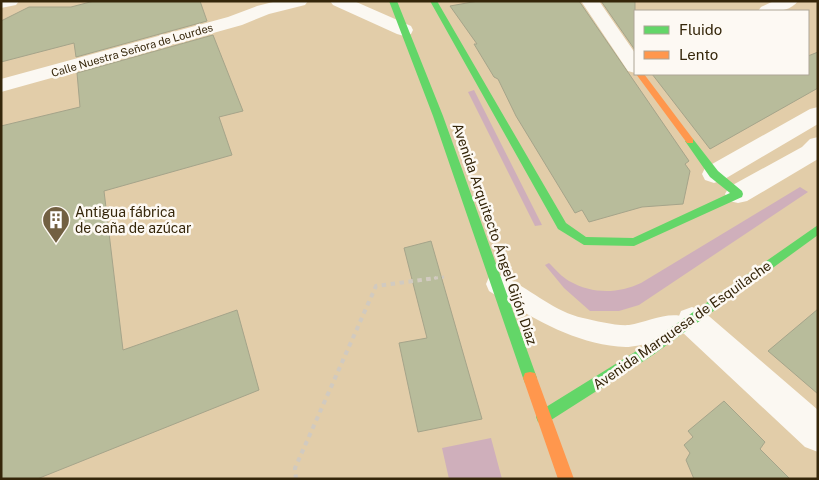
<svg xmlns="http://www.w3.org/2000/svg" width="819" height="480" font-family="'Public Sans',sans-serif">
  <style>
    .green { fill: #cfafbb }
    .building { fill: #b8bc9b; stroke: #a5a48a }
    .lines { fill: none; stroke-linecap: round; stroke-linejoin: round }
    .path-far1 { stroke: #d1cac0; stroke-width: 3; stroke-dasharray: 4 4; stroke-linecap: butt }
    .path { stroke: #d1cac0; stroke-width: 4; stroke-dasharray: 4.5 4.5; stroke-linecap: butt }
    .lane { fill: #fbf8f2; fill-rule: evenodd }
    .street { fill: #fbf8f2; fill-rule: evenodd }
    .fast { fill: #63d668; fill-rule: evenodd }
    .slow { fill: #ff974d; fill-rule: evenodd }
    .labels { text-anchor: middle; stroke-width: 5; stroke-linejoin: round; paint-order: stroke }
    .far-street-label { font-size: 11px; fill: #35260a; stroke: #fdf9f3 }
    .poi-label { font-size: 14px; fill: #35260a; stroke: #fdf9f3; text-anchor: start }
    .street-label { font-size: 14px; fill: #35260a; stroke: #fdf9f3 }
  </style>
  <rect width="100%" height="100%" fill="#e2cda9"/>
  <path class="green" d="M474,90L542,225L535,226L468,92Z
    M800,187L808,192L639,305L619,311H590L564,288L545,265L549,263C555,269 562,277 569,281C592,294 618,294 641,283Z
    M491,438L502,479H449L442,448Z"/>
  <path class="building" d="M94,1H200L207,21L76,57L74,43L1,62V21L29,7H71Z
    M478,1H579L689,161L685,164L690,171L683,204L642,207L589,222L582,210L575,213L516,116L498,79L494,77L474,44H477L450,6Z
    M601,1H635V50Z
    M213,35L243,111L219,117L232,155L104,191L123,350L237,310L259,390L37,479H1V126L80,107L77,73Z
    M818,52V88L710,149L652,74H808V56Z
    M431,241L482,419L418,432L399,343L427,338L404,248Z
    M818,309V394L768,351Z
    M724,401L765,442L760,449L790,479H694L686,460L690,453L684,445L693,437L688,431Z"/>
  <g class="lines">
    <path class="path-far1" d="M426,279L444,277"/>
    <path class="path" d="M296,479L295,468L376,286L436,278"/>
    <path class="lane" d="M497,274C527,285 551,311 583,318C596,321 616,326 629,325C647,322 668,311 685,317L689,325L685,333C672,337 639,347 626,347C575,345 531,317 489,291L486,284L489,277Z"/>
    <path class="street" d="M1,1H19L16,5L1,8Z
      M277,1H308L305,5L269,14L242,25L1,92V79L228,17L257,6Z
      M330,1H354L411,26L413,30L411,34L404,36L397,34L333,5Z
      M581,1H599L635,53V73L628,71Z
      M774,1H798C789,13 771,12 758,11L761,7Z
      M818,107V124L723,180L714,183L705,180L702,174L705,168L810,109Z
      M818,137V159L747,201L738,203L729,201L725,194L729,187L802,147L810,139Z
      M692,307L703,311L818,410V452L805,447L681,331L677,321L681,311Z"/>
    <path class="fast" d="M389,1H397L443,116L537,378L535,383L530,384L525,383L523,378L433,116Z
      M430,1H437L566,223L586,237L633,238L730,193L710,177L685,141L690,138L693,139L718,171L742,191L743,194L742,197L634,246L584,245L558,229Z
      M818,225V235L653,355L548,422L543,424L538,422L536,417L538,412L643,347Z"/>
    <path class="slow" d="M636,74H644L693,139V143H687Z
      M530,372L535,373L537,378L574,479H558L523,378L525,373Z"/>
  </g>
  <defs>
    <symbol id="building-pin" viewBox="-11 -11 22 30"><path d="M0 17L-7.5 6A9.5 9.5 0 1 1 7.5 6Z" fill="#726042" stroke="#fdf9f3"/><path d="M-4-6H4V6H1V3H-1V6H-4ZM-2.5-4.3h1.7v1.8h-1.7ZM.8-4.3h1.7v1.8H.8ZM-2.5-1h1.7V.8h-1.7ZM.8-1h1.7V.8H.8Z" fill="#fff"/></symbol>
  </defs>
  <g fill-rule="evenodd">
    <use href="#building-pin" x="40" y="204" width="32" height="43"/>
  </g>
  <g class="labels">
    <g class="far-street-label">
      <text transform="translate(132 50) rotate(-16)" y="4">Calle Nuestra Señora de Lourdes</text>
    </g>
    <g class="poi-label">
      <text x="75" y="217">Antigua fábrica<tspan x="75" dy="16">de caña de azúcar</tspan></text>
    </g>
    <g class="street-label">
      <text transform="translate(495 234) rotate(71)" y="5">Avenida Arquitecto Ángel Gijón Díaz</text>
      <text transform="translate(682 325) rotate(-35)" y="5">Avenida Marquesa de Esquilache</text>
    </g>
  </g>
  <rect width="819" height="480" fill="none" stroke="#35260a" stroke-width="5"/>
  <rect x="634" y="10" width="175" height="65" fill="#fdf9f3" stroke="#ada596"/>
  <rect x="644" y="26" width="25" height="8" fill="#63d668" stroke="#ada596"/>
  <text x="679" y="35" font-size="15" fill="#35260a">Fluido</text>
  <rect x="644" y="51" width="25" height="8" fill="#ff974d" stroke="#ada596"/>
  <text x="679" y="60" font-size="15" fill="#35260a">Lento</text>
</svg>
